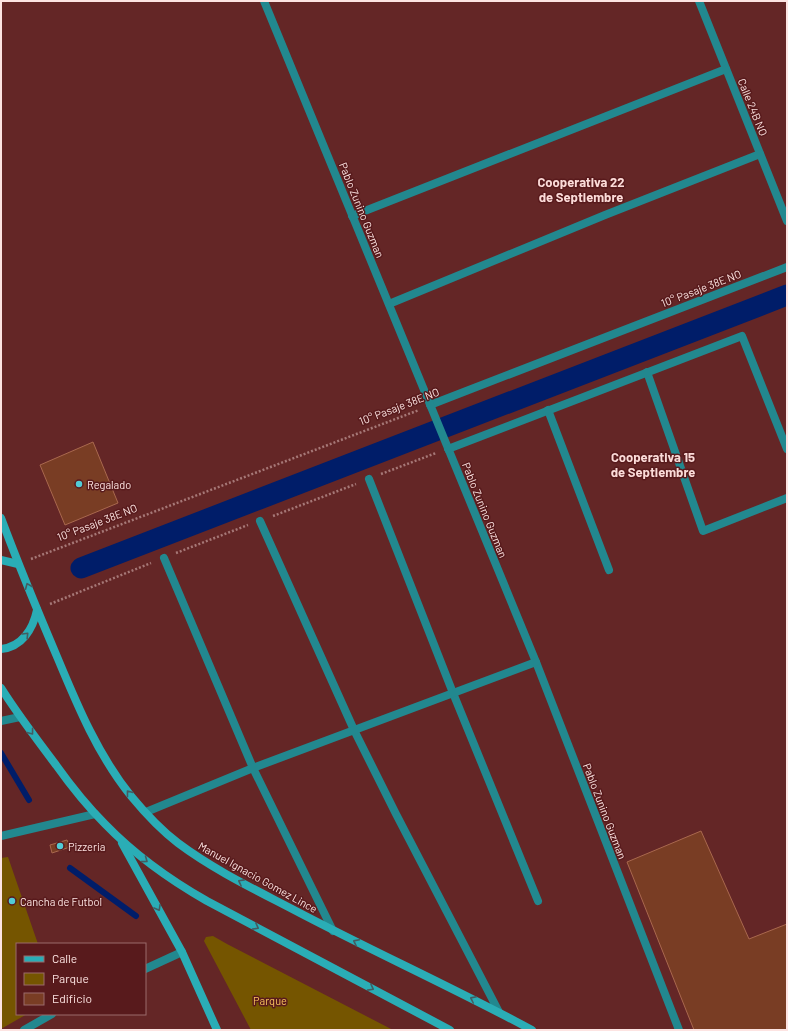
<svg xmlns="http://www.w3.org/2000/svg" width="788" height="1031" font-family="Barlow,sans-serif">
	<rect width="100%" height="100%" fill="#642626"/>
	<!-- green -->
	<g fill="#755500">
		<polygon points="8,857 38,944 17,944 17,1014 27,1014 1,1029 1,858"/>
		<polygon points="213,936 227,944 393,1030 251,1030 204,941 206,937"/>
	</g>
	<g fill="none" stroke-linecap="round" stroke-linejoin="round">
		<!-- stream -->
		<g stroke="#001d69" stroke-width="6">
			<polyline points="1,753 29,800"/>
			<polyline points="70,868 136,916"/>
		</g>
		<!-- canal -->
		<polyline stroke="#001d69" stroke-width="21" points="81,568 787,295"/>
	</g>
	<!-- building -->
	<g fill="#793d24" stroke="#a9684e">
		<polygon points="93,442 118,503 65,525 40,465"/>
		<polygon points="701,831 749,939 787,924 787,1030 694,1030 627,862"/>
		<polygon points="67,840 70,847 52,853 50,845"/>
	</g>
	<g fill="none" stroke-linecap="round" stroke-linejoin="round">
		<!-- path -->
		<g stroke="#a67877" stroke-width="2.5" stroke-dasharray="2 2" stroke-linecap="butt">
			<polyline points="381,474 436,453"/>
			<polyline points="273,516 356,484"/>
			<polyline points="176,553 248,525"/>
			<polyline points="31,559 419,410"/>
			<polyline points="50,604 151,563"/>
		</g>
		<!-- pedestrian -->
		<polyline stroke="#22888f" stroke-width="8" points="430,405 787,267"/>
		<!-- minor -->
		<g stroke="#22888f" stroke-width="8">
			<polyline points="264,1 536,662 679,1030"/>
			<polyline points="699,1 787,221"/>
			<polyline points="352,216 726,69"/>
			<polyline points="389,304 605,215 760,154"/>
			<polyline points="647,372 703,531 787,498"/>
			<polyline points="548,410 609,570"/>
			<polyline points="448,449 742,336 787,449"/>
			<polyline points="369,479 453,693 538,901"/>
			<polyline points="260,521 354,730 396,814 499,1012"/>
			<polyline points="164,558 253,768 333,931"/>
			<polyline points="1,721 20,717"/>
			<polyline points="146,812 253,768 536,662"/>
			<polyline points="1,836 95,814"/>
			<polyline points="145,969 182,952"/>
			<polyline points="24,1030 52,1014"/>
		</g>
		<!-- secondary -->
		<g stroke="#2aadb6" stroke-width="8">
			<path d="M1,518C19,566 38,612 58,659C78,707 98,755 131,796C145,813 161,830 178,843C214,870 256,890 296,911C374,952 454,988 532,1030"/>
			<polyline points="1,560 18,564"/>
			<path d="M1,649C22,647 33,629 37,610"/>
			<path d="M1,688C18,715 37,740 56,765C71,786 87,806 105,824C135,855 170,880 207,901L450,1030"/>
			<polyline points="122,843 182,952 217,1030"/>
		</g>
	</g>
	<!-- one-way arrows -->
	<defs><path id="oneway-chevron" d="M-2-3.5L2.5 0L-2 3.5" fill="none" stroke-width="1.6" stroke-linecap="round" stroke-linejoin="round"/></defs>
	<g stroke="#435c61">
		<use href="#oneway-chevron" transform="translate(28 586) rotate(-112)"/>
		<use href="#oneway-chevron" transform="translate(26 635) rotate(-46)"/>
		<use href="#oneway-chevron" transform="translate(31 732) rotate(53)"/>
		<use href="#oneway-chevron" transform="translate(129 793) rotate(-128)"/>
		<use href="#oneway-chevron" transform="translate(145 860) rotate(37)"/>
		<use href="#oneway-chevron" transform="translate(241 882) rotate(-152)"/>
		<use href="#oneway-chevron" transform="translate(158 908) rotate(61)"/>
		<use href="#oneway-chevron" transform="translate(256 927) rotate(28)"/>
		<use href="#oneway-chevron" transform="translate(356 942) rotate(-154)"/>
		<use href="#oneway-chevron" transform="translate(371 988) rotate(28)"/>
		<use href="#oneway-chevron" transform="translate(473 999) rotate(-154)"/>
	</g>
	<!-- markers -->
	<g fill="#52ccd5" stroke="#581a1c" stroke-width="1.5">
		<circle cx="79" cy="484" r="4"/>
		<circle cx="60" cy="846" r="4"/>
		<circle cx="12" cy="901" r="4"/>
	</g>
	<g text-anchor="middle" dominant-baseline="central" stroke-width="3" stroke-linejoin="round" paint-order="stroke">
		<!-- street labels -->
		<g font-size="11" fill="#fde4e2" stroke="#581a1c">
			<text transform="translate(753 107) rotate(68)">Calle 24B NO</text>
			<text transform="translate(362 210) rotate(68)">Pablo Zunino Guzman</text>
			<text transform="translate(701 288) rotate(-21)">10° Pasaje 38E NO</text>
			<text transform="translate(399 406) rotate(-21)">10° Pasaje 38E NO</text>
			<text transform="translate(485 510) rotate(68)">Pablo Zunino Guzman</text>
			<text transform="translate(97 522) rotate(-21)">10° Pasaje 38E NO</text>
			<text transform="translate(605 811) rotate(69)">Pablo Zunino Guzman</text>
			<text transform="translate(258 877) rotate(29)">Manuel Ignacio Gomez Lince</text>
		</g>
		<!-- poi labels -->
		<g font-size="11" fill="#fde4e2" stroke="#581a1c" text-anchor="start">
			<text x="87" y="484">Regalado</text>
			<text x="68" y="846">Pizzeria</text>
			<text x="20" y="901">Cancha de Futbol</text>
		</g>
		<!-- park labels -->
		<g font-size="11" fill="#f9c55d" stroke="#581a1c">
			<text x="270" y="1000">Parque</text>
		</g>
		<!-- quarter labels -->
		<g font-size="13" font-weight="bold" fill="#fbdbd8" stroke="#581a1c">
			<text x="581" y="182">Cooperativa 22<tspan x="581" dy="15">de Septiembre</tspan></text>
			<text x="653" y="457">Cooperativa 15<tspan x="653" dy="15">de Septiembre</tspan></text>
		</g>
	</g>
	<!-- border -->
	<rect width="788" height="1031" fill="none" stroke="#fde4e2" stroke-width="4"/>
	<!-- legend -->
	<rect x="16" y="943" width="130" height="72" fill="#581a1c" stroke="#9a6b6b"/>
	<rect x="24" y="956" width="20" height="6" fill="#2aadb6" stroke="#9a6b6b"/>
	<text x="52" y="963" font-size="12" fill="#fde4e2">Calle</text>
	<rect x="24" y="973" width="20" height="12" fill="#755500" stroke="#9a6b6b"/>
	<text x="52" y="983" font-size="12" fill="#fde4e2">Parque</text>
	<rect x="24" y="993" width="20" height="12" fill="#793d24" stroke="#9a6b6b"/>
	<text x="52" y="1003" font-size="12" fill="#fde4e2">Edificio</text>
</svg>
